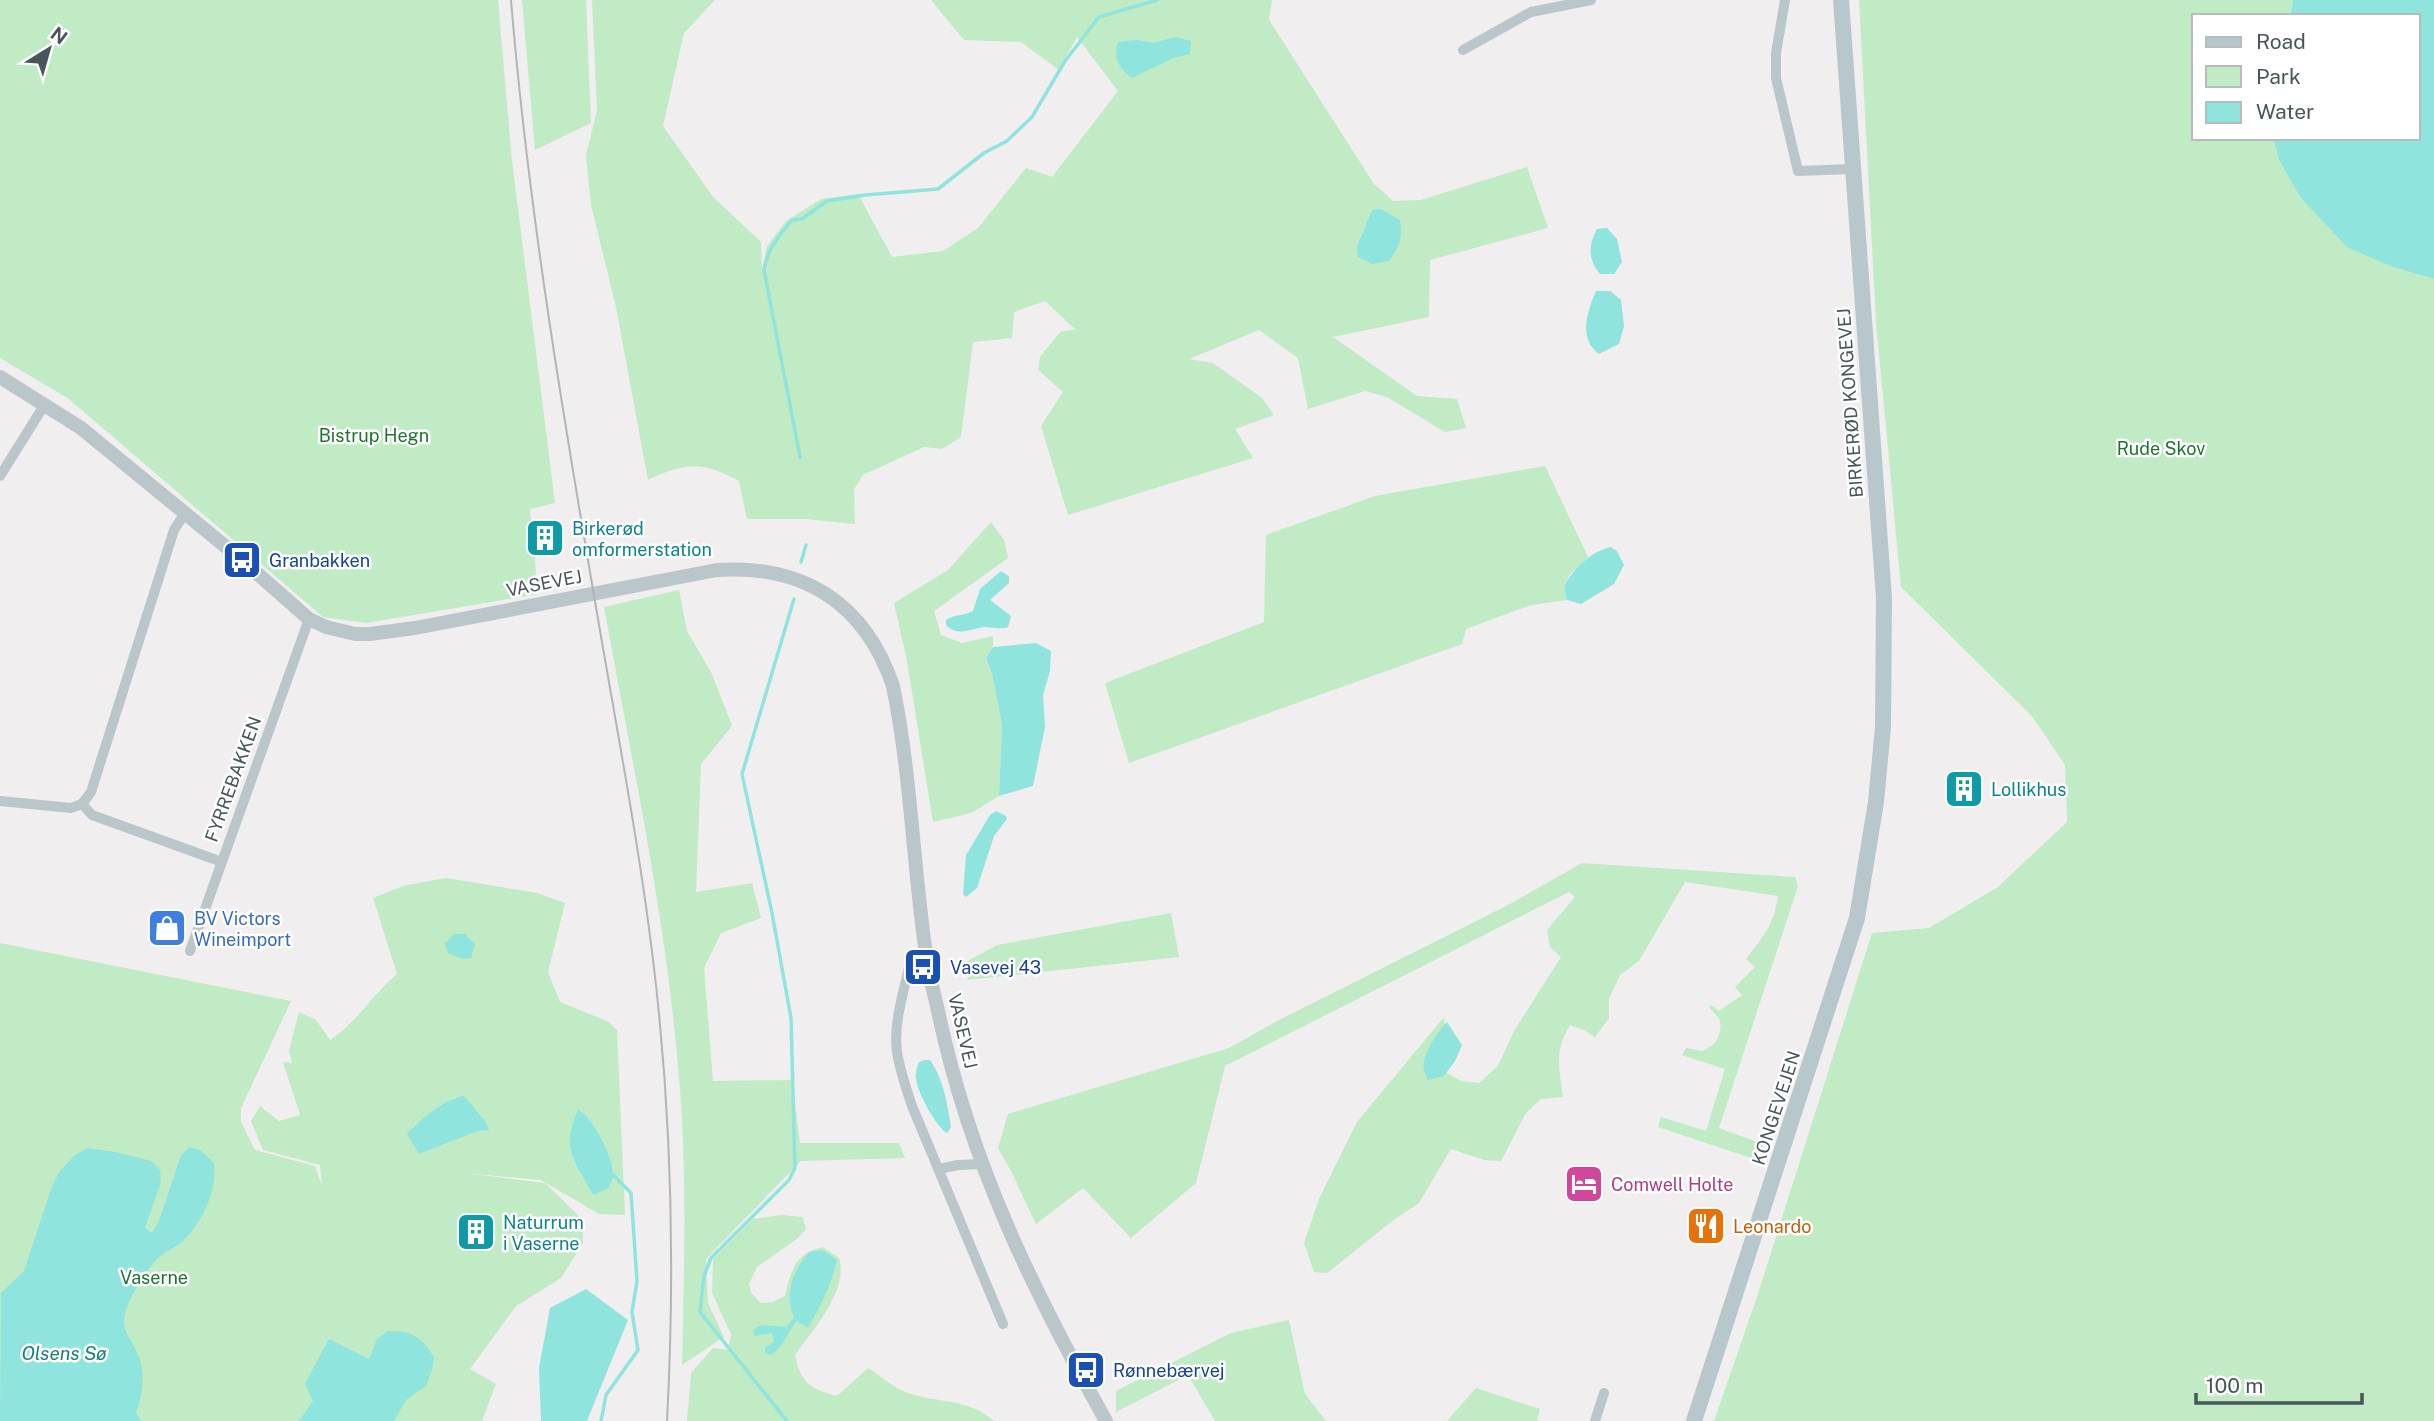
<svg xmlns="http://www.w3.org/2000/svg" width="2434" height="1421" font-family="'Public Sans',sans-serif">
	<rect width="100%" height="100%" fill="#f0eeef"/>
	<!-- green -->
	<g fill="#c0ebc4" fill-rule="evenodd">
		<polygon points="0,0 498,0 512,161 555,503 530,509 538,594 366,623 323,617 69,399 0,358"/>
		<polygon points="522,0 586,0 591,123 535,150"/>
		<path d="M592,0H715L684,33L663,126L713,197L761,242L762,270L767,246L786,221L821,199L858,194L892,257L943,251L978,228L1026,168L1052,177L1118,91L1077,37L1059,70L1021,42L964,40L931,0H1272L1269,20L1374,184L1393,201L1421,200L1527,167L1548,228L1430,260L1429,317L1333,337L1417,396L1457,399L1466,428L1445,432L1387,397L1365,391L1308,409L1298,358L1259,330L1189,359L1213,363L1262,398L1274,415L1235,429L1253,458L1068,515L1041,426L1063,392L1038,370L1040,357L1060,332L1075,329L1045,301L1014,312L1012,338L973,342L961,437L942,449L924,447L863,475L854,489L855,524L805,519H747L739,481C703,461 685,462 648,480L616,307L591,205L586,156L597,110Z"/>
		<polygon points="1859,0 2293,0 2290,16 2194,16 2194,138 2273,138 2279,160 2393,267 2434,279 2434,1421 1714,1421 1757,1297 1872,933 1929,928 1998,887 2067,822 2065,765 2032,716 1901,587 1876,322"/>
		<polygon points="1545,466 1588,557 1571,573 1564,586 1567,600 1531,605 1466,629 1462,644 1129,763 1105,683 1264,622 1266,535 1375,496"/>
		<polygon points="991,522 1004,540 1008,558 934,611 941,635 962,643 993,636 993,647 986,658 992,673 1002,725 999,796 971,813 933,822 907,661 894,603 948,570"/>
		<path d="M679,590L687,631L712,674L732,726L701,764L696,892L752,883L761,918L721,933L704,968L713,1081L792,1080L800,1143H899L905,1158L801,1161L706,1259L708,1303L724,1337L682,1365C684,1273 687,1181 680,1089C668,927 633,767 604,607Z"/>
		<path d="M1582,863L1795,877L1798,886L1719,1128L1763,1144L1757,1160L1658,1127L1661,1117L1706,1131L1725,1069L1682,1055L1686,1048L1702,1051C1717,1045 1722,1035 1720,1020L1709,1007L1711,1005L1719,1011L1742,995L1735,987L1755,967L1746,959C1763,937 1774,925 1778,896L1685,882L1639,961L1620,975L1609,999V1018L1595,1037L1584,1030L1570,1025C1554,1051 1559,1068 1563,1097L1541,1099L1526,1113L1501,1161L1484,1160L1451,1149L1419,1203L1395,1219L1327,1273L1314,1272L1304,1243L1319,1199L1357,1122L1444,1017L1445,1031L1433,1065L1461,1081L1479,1083L1498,1066L1514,1031L1561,957L1550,947L1547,930L1575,897L1569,892L1225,1066L1196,1183L1131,1238L1083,1188L1036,1224L1011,1171L998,1148L1008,1114L1229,1048L1279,1020L1510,904Z"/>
		<path d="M446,878L537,893L565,903L548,972L560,1002L609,1022L617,1030L625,1215L599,1214L541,1180L464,1173L545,1183L583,1220V1243L561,1278L516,1306L470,1369L496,1384L482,1421H0V943L291,1001L241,1108V1122L255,1150L315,1166L322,1186L320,1165L263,1150L251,1121L260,1106L279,1121L300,1115L283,1062L292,1063L289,1051L299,1012L316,1020L330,1040C357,1022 372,995 397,974L373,898L403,886ZM455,1097L486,1122L488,1130L412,1128Z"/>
		<polygon points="1171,913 1179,957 968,980 966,962 997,945"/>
		<path d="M781,1215L803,1217L806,1229L798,1238L757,1267L749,1284L751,1293L761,1303L773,1302L785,1296C791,1271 795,1253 823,1247L839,1258C849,1290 813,1330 795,1355C801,1384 811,1389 837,1396L868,1368C881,1376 896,1390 911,1394C940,1403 970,1399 994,1421H687L691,1373L713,1348L728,1350L731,1334L712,1293L713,1259L753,1219Z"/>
		<polygon points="1289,1320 1305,1394 1326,1421 1215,1421 1188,1375 1116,1412 1116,1391 1231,1333"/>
		<polygon points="1476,1388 1540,1409 1537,1421 1447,1421"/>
	</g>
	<!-- water -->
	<g fill="#90e4de">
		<polygon points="2293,0 2434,0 2434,279 2393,267 2347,247 2301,198 2279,160 2273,138 2418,138 2418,16 2290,16"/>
		<path d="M1175,37L1191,41L1190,54L1173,58L1132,78C1119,68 1113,59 1118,42L1137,40L1154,43Z"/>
		<path d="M1381,209L1400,220C1403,237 1399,248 1389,261L1372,264L1358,257L1357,247L1372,210Z"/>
		<path d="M1607,228L1617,239L1622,262L1614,274H1600C1588,260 1588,245 1597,229Z"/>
		<path d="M1596,291H1610L1621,300L1624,326L1619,344L1599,354C1578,339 1587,312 1596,291Z"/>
		<path d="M1610,547L1617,551L1624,565L1614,584L1581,604L1567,600L1564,586C1574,568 1589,553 1610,547Z"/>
		<path d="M1001,571L1009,576V583L990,600L1011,616L1008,627C999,630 993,627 984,627C970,629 958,637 946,625V620C955,614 964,616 973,611L980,589Z"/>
		<polygon points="1036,643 1051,651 1050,671 1043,695 1045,727 1033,786 999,796 1002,725 992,673 986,658 993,647"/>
		<polygon points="996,811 1006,816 1007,819 994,836 977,888 966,897 963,894 966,855 990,815"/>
		<polygon points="454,934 465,934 475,944 471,958 463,959 448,953 445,944"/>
		<path d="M1447,1022L1462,1045L1455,1061L1444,1076L1428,1080C1426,1076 1424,1073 1424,1069C1421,1056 1438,1031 1447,1022Z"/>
		<path d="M924,1060H930C944,1080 947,1103 951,1127L947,1133C936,1127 917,1091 916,1079C915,1073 917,1067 919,1062Z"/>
		<path d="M464,1096L486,1122L489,1130L477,1131L419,1154L407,1134C420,1120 445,1098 464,1096Z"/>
		<path d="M578,1110C592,1115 615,1161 613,1177C612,1181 610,1184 609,1188L593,1195C575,1160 560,1149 578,1110Z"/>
		<path d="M190,1147L200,1150L214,1163C217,1191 203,1221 183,1241C175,1248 164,1252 156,1260C148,1268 135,1289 130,1300C115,1332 132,1334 140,1360C145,1377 142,1398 136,1413L141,1421H0L1,1293L24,1271L51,1189L59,1172L74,1156L87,1148L116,1152L151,1161L160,1170L161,1182L145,1228L152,1233L159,1221L181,1155Z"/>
		<path d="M823,1250L837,1260C831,1285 821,1306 808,1328L797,1321C787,1332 784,1347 771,1355L765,1353V1348L774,1341L772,1333L754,1336L753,1330L761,1325L786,1327L794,1318C784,1294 792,1272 809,1252Z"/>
		<polygon points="586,1289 628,1320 587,1421 541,1421 539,1368 550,1308"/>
		<path d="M388,1331C413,1331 420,1336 434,1357L432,1370L426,1386L406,1400L394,1421H299L313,1401L305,1384L329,1339L369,1359L377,1339Z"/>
	</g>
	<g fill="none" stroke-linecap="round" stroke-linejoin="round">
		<!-- stream -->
		<g stroke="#90e4de" stroke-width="3.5">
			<path d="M800,457L764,270C767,249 779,236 792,220L802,219L827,201L865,195L938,189L984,153L1007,141L1032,117L1065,61L1099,17L1157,0"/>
			<polyline points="801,562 806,545"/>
			<polyline points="601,1421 606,1395 638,1350 632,1312 637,1281 631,1193 613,1175"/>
			<polyline points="787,1421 700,1312 704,1276 711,1258 789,1180 795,1168 791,1018 772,913 742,774 794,599"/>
		</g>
		<!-- minor -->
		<g stroke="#bbc6ca" stroke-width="10">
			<polyline points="1785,0 1776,53 1776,78 1798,171 1852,169"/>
			<polyline points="1463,50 1531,12 1591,0"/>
			<polyline points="0,476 45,404"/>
			<polyline points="0,801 71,808 82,804 92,815 222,862"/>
			<polyline points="82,804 91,792 174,530 185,513"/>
			<polyline points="190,951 309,619"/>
			<path d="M910,963C904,991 893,1024 897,1052C900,1071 906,1088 912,1106L1003,1324"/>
			<polyline points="939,1169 958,1165 982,1164"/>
			<polyline points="1595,1421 1604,1393"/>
		</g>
		<!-- tertiary -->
		<path stroke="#bbc6ca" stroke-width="14" d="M0,377L81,428L242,560L309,619L326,627L355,634H370L415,628L717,570C803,564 865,603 893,686C911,774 913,865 926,954C928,973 934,992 938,1011C970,1162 1031,1287 1106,1421"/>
		<!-- secondary -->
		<polyline stroke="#b8c7cb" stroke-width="16" points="1694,1421 1857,918 1876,802 1883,727 1884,598 1841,0"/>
		<!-- tram -->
		<path stroke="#b1b5b8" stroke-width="2" d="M511,0C528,206 562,409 597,613C617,731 640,849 654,968C672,1119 675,1270 667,1421"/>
	</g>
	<!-- icons -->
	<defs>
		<g id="building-square" transform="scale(2.0125)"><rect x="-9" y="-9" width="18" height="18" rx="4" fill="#0f9aa8" stroke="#fff"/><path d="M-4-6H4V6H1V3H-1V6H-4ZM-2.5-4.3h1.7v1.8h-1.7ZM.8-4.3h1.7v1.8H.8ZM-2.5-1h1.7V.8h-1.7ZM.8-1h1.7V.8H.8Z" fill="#fff"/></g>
		<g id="bus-square" transform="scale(2.0125)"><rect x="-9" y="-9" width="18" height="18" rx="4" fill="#1a4fb4" stroke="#fff"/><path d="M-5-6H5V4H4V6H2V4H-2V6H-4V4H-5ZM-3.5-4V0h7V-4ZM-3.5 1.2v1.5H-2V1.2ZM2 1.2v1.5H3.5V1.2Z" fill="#fff"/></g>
		<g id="shop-square" transform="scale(2.0125)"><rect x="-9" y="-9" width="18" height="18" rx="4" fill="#3f7fe0" stroke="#fff"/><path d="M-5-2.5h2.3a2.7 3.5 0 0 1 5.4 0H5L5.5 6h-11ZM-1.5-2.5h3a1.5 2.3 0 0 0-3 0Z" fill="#fff"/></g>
		<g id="hotel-square" transform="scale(2.0125)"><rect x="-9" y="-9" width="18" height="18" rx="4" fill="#d1479c" stroke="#fff"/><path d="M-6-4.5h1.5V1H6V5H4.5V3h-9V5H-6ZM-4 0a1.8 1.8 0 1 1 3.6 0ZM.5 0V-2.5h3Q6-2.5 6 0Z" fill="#fff"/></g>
		<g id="restaurant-square" transform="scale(2.0125)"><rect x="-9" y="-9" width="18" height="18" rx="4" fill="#e8710a" stroke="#fff"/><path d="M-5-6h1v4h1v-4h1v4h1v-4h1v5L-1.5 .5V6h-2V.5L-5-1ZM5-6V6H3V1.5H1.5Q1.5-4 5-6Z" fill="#fff"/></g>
	</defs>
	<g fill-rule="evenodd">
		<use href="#building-square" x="545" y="538"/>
		<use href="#bus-square" x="242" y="560"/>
		<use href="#building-square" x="1964" y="789"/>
		<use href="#shop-square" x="167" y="928"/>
		<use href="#bus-square" x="923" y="967"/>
		<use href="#hotel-square" x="1584" y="1184"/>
		<use href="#restaurant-square" x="1706" y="1226"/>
		<use href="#building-square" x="476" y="1232"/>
		<use href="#bus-square" x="1086" y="1370"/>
	</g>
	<g text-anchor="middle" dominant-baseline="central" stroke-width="5" stroke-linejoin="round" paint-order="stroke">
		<!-- street labels -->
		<g font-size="18" fill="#48565a" stroke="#fff">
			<text transform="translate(1850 403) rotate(-94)">BIRKERØD KONGEVEJ</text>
			<text transform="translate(544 583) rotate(-11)">VASEVEJ</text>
			<text transform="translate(233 779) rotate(-70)">FYRREBAKKEN</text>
			<text transform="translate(963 1031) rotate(77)">VASEVEJ</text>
			<text transform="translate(1776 1108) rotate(-72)">KONGEVEJEN</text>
		</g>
		<!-- park labels -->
		<g font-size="18" fill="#1e7531" stroke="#fff">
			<text x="374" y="435">Bistrup Hegn</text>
			<text x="2161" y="448">Rude Skov</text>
			<text x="154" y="1277">Vaserne</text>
		</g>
		<!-- culture labels -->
		<g font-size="18" fill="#0d838f" stroke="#fff" text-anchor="start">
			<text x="572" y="528">Birkerød<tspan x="572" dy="21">omformerstation</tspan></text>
			<text x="1991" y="789">Lollikhus</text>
			<text x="503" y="1222">Naturrum<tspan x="503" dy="21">i Vaserne</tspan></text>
		</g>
		<!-- transit labels -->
		<g font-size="18" fill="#164399" stroke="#fff" text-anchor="start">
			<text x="269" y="560">Granbakken</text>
			<text x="950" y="967">Vasevej 43</text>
			<text x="1113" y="1370">Rønnebærvej</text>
		</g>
		<!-- shop labels -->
		<g font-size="18" fill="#366cbe" stroke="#fff" text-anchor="start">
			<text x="194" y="918">BV Victors<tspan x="194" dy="21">Wineimport</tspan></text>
		</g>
		<!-- hotel labels -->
		<g font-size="18" fill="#b23c85" stroke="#fff" text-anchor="start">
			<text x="1611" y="1184">Comwell Holte</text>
		</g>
		<!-- food labels -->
		<g font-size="18" fill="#c56008" stroke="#fff" text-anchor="start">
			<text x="1733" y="1226">Leonardo</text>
		</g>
		<!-- water labels -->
		<g font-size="19" font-style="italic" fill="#178179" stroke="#fff">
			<text x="64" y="1353">Olsens Sø</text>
		</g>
	</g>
	<!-- legend -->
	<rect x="2192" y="14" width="228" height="126" fill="#ffffff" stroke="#b6bbbd" stroke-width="2"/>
	<rect x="2206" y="37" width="35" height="10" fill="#b8c7cb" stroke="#b6bbbd" stroke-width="2"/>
	<text x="2256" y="49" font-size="21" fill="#48565a">Road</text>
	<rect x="2206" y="66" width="35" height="21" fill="#c0ebc4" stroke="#b6bbbd" stroke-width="2"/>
	<text x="2256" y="84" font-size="21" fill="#48565a">Park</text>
	<rect x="2206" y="102" width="35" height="21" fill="#90e4de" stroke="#b6bbbd" stroke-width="2"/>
	<text x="2256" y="119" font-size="21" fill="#48565a">Water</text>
	<!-- north arrow -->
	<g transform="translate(49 49) rotate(37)" stroke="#ffffff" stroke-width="5" paint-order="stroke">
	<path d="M0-5L12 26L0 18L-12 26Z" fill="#48565a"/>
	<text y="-10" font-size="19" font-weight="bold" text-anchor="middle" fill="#48565a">N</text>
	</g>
	<!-- scale -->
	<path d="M2196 1393v10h166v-10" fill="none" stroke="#48565a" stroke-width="3.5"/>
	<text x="2206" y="1393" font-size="21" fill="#48565a" stroke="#ffffff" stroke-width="5" paint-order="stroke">100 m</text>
</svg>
